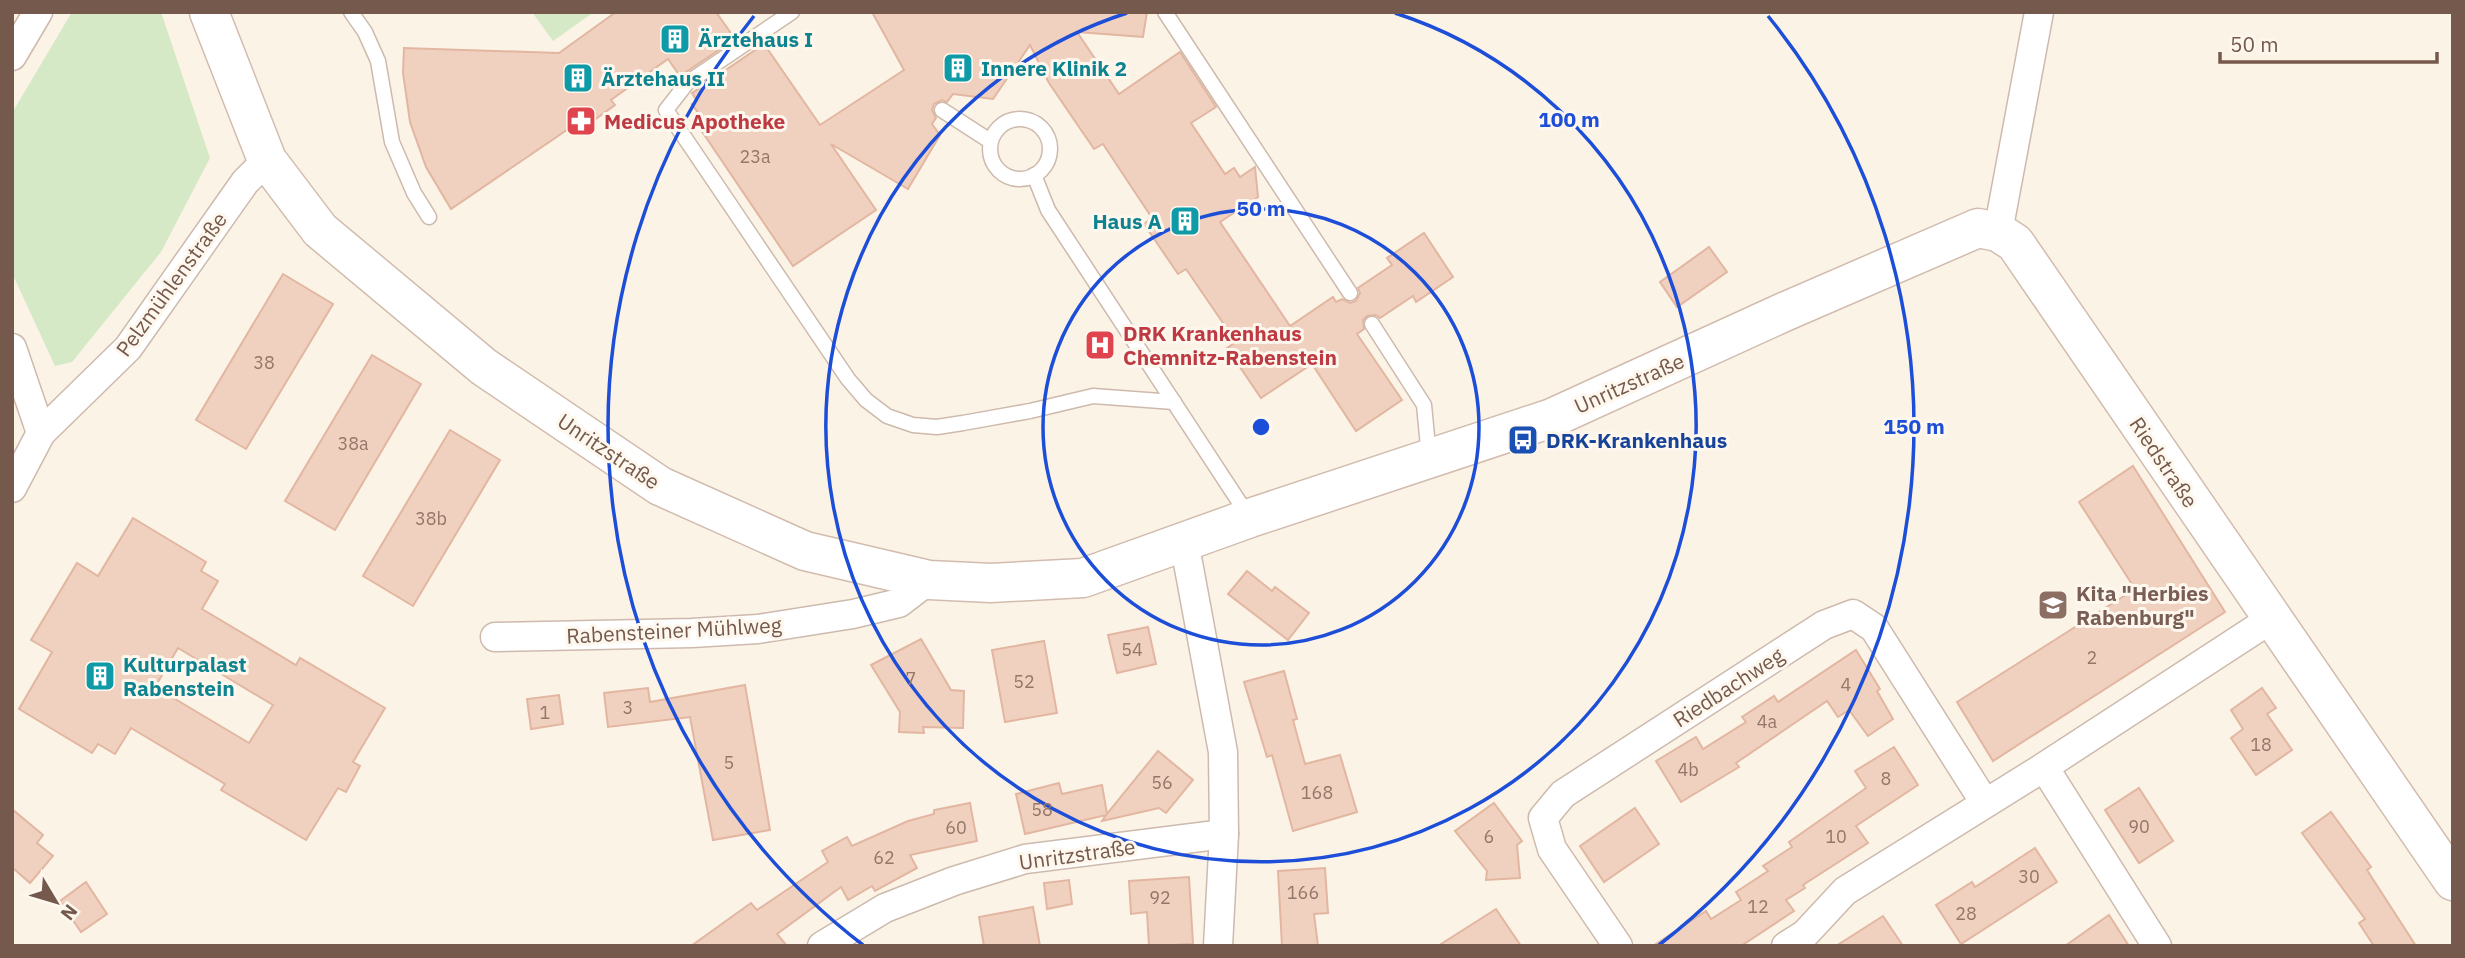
<svg xmlns="http://www.w3.org/2000/svg" width="2465" height="958" font-family="'IBM Plex Sans',sans-serif">
	<rect width="100%" height="100%" fill="#fcf3e7"/>
	<!-- green -->
	<g fill="#d6e9c6">
		<polygon points="72,12 161,12 210,158 161,252 72,362 55,366 12,273 12,113"/>
		<polygon points="532,12 594,12 553,41"/>
	</g>
	<!-- building -->
	<g fill="#f0d1bf" stroke="#e2b6a0" stroke-width="2" fill-rule="evenodd">
		<polygon points="616,12 716,12 735,39 680,76 668,59 611,100 615,105 590,123 586,117 451,209 426,167 410,122 403,73 404,48 559,53"/>
		<polygon points="872,12 1147,12 1143,37 1077,32 1119,94 1180,52 1216,107 1191,123 1225,174 1234,168 1240,177 1255,167 1258,197 1220,222 1290,326 1333,297 1336,302 1342,299 1350,303 1356,301 1360,293 1358,288 1392,265 1387,258 1424,233 1453,277 1416,302 1413,296 1380,318 1376,315 1367,316 1363,320 1364,329 1357,334 1402,400 1356,431 1312,364 1261,398 1227,348 1236,342 1186,269 1178,274 1144,224 1152,218 1103,144 1094,149 1049,83 1030,45 993,99 953,94 947,102 942,100 934,104 932,110 936,118 932,124 940,135 908,189 831,144 876,210 793,266 701,130 707,126 692,104 697,101 692,93 764,44 820,125 904,70"/>
		<polygon points="1709,247 1727,272 1677,307 1660,282"/>
		<polygon points="283,274 333,304 246,449 196,420"/>
		<polygon points="372,355 421,384 335,530 285,501"/>
		<polygon points="450,430 500,460 413,606 363,576"/>
		<polygon points="2133,466 2225,612 1993,761 1957,702 2135,589 2079,502"/>
		<path d="M133,518L206,562L201,571L218,581L202,609L296,665L300,658L385,708L353,762L360,766L346,792L338,788L306,840L221,790L225,784L131,728L115,754L98,744L92,753L19,709L52,652L31,640L77,563L98,576ZM178,648L273,705L249,743L155,687Z"/>
		<polygon points="1247,571 1272,591 1275,587 1309,613 1288,640 1228,594"/>
		<polygon points="1148,627 1156,664 1117,673 1108,635"/>
		<polygon points="921,639 951,690 964,691 963,728 923,727 924,733 899,732 900,712 871,665"/>
		<polygon points="1044,641 1057,713 1005,722 992,650"/>
		<polygon points="1856,650 1880,689 1877,691 1893,719 1868,736 1849,710 1838,717 1827,701 1736,763 1739,767 1681,802 1656,761 1696,737 1703,749 1746,722 1742,717 1774,696 1778,702"/>
		<polygon points="1284,671 1297,719 1293,720 1305,764 1340,755 1357,812 1293,831 1272,755 1267,757 1244,682"/>
		<polygon points="745,685 770,830 713,840 690,717 608,727 604,693 648,688 650,702"/>
		<polygon points="2262,688 2276,708 2267,714 2292,750 2256,775 2231,738 2243,729 2231,710"/>
		<polygon points="559,695 563,724 531,729 527,699"/>
		<polygon points="1894,747 1918,785 1856,826 1868,843 1803,885 1805,888 1786,900 1794,911 1741,946 1653,946 1706,911 1711,919 1741,900 1736,892 1768,871 1763,866 1792,847 1789,842 1866,788 1855,771"/>
		<polygon points="1158,751 1193,780 1166,813 1159,808 1102,821 1106,815 1025,834 1016,794 1059,783 1062,794 1102,785 1107,814"/>
		<polygon points="2139,788 2173,841 2139,863 2105,810"/>
		<polygon points="970,803 977,841 910,855 917,868 875,891 872,886 848,900 841,887 777,934 787,946 691,946 751,903 757,910 828,862 822,851 847,837 852,846 908,821 934,814 934,810"/>
		<polygon points="1494,803 1522,841 1517,845 1520,878 1486,880 1487,871 1455,831"/>
		<polygon points="1635,808 1659,844 1604,882 1580,846"/>
		<polygon points="12,809 43,835 37,843 53,856 30,883 14,869 12,871"/>
		<polygon points="2331,812 2371,867 2367,870 2416,946 2374,946 2359,923 2365,919 2302,833"/>
		<polygon points="2035,848 2057,882 1961,944 1936,905 1972,882 1975,887"/>
		<polygon points="1325,868 1328,913 1314,914 1318,946 1282,946 1278,871"/>
		<polygon points="1189,877 1193,944 1149,946 1147,912 1131,914 1129,881"/>
		<polygon points="1069,880 1072,904 1047,909 1044,883"/>
		<polygon points="86,882 107,914 81,932 60,901"/>
		<polygon points="1033,907 1040,946 984,946 979,917"/>
		<polygon points="1496,909 1521,946 1438,946"/>
		<polygon points="2109,915 2129,946 2065,946"/>
		<polygon points="1883,916 1903,946 1836,946"/>
	</g>
	<g fill="none" stroke-linecap="round" stroke-linejoin="round">
		<!-- lane casing -->
		<g stroke="#cdbaad" stroke-width="17">
			<g id="lane">
				<polyline points="351,12 365,32 378,61 392,142 414,193 429,217"/>
				<polyline points="792,12 687,83 666,110 848,379 866,400 887,416 913,425 937,427 963,423 1030,411 1093,396 1174,402"/>
				<polyline points="1165,12 1350,293"/>
				<polyline points="942,110 990,141"/>
				<circle cx="1020" cy="149" r="30"/>
				<polyline points="1034,175 1048,210 1249,517"/>
				<polyline points="1372,324 1424,405 1429,457"/>
			</g>
		</g>
		<!-- street casing -->
		<g stroke="#cdbaad" stroke-width="31">
			<g id="street">
				<polyline points="12,56 38,12"/>
				<polyline points="1998,232 2039,12"/>
				<polyline points="12,348 41,433"/>
				<polyline points="12,488 41,433 128,348 245,182 267,160"/>
				<polyline points="1184,541 1223,752 1224,834 1218,946"/>
				<polyline points="495,637 692,633 758,629 853,614 899,603 929,580"/>
				<polyline points="2044,767 2157,946"/>
				<polyline points="822,946 885,908 954,881 1025,859 1224,834"/>
				<polyline points="1618,946 1552,849 1543,818 1563,794 1824,625 1853,614 1874,628 1985,803"/>
				<polyline points="1786,946 1805,934 1845,891 2044,767 2271,619"/>
			</g>
		</g>
		<!-- secondary casing -->
		<g stroke="#d2bcae" stroke-width="41">
			<polyline id="secondary" points="209,12 267,160 320,230 484,367 660,486 805,551 929,580 991,583 1083,578 1250,518 1552,418 1784,312 1978,228 1998,232 2015,243 2453,881"/>
		</g>
		<!-- lane -->
		<use href="#lane" stroke="#fff" stroke-width="14"/>
		<!-- street -->
		<use href="#street" stroke="#fff" stroke-width="28"/>
		<!-- secondary -->
		<use href="#secondary" stroke="#fff" stroke-width="38"/>
	</g>
	<!-- distance rings -->
	<g fill="none" stroke="#1d4ed8" stroke-width="3.5">
		<circle cx="1261" cy="427" r="218"/>
		<path d="M1395 13A435 435 0 1 1 1127 13"/>
		<path d="M863 945A653 653 0 0 1 754 16M1768 16A653 653 0 0 1 1659 945"/>
	</g>
	<!-- icons -->
	<defs>
		<g id="building-square" transform="scale(1.575)"><rect x="-9" y="-9" width="18" height="18" rx="4" fill="#0f9aa8" stroke="#fef7ed"/><path d="M-4-6H4V6H1V3H-1V6H-4ZM-2.5-4.3h1.7v1.8h-1.7ZM.8-4.3h1.7v1.8H.8ZM-2.5-1h1.7V.8h-1.7ZM.8-1h1.7V.8H.8Z" fill="#fff"/></g>
		<g id="pharmacy-square" transform="scale(1.575)"><rect x="-9" y="-9" width="18" height="18" rx="4" fill="#e0444e" stroke="#fef7ed"/><path d="M-2-6h4v4h4v4h-4v4h-4v-4h-4v-4h4Z" fill="#fff"/></g>
		<g id="hospital-square" transform="scale(1.575)"><rect x="-9" y="-9" width="18" height="18" rx="4" fill="#e0444e" stroke="#fef7ed"/><path d="M-5-5h3v3.5h4V-5h3V5h-3V1.5h-4V5h-3Z" fill="#fff"/></g>
		<g id="bus-square" transform="scale(1.575)"><rect x="-9" y="-9" width="18" height="18" rx="4" fill="#1a4fb4" stroke="#fef7ed"/><path d="M-5-6H5V4H4V6H2V4H-2V6H-4V4H-5ZM-3.5-4V0h7V-4ZM-3.5 1.2v1.5H-2V1.2ZM2 1.2v1.5H3.5V1.2Z" fill="#fff"/></g>
		<g id="school-square" transform="scale(1.575)"><rect x="-9" y="-9" width="18" height="18" rx="4" fill="#8d6e63" stroke="#fef7ed"/><path d="M0-5L7-2L0 1L-7-2ZM-4 1L0 2.5L4 1V4Q0 6-4 4Z" fill="#fff"/></g>
	</defs>
	<g fill-rule="evenodd">
		<use href="#building-square" x="675" y="39"/>
		<use href="#building-square" x="958" y="68"/>
		<use href="#building-square" x="578" y="78"/>
		<use href="#pharmacy-square" x="581" y="121"/>
		<use href="#building-square" x="1185" y="221"/>
		<use href="#hospital-square" x="1100" y="345"/>
		<use href="#bus-square" x="1523" y="440"/>
		<use href="#school-square" x="2053" y="605"/>
		<use href="#building-square" x="100" y="676"/>
	</g>
	<g text-anchor="middle" dominant-baseline="central" stroke-width="6" stroke-linejoin="round" paint-order="stroke">
		<!-- number labels -->
		<g font-size="18" fill="#947769">
			<text x="755" y="156">23a</text>
			<text x="264" y="362">38</text>
			<text x="353" y="443">38a</text>
			<text x="431" y="518">38b</text>
			<text x="1132" y="649">54</text>
			<text x="2092" y="657">2</text>
			<text x="911" y="678">7</text>
			<text x="1024" y="681">52</text>
			<text x="1846" y="684">4</text>
			<text x="628" y="707">3</text>
			<text x="545" y="712">1</text>
			<text x="1767" y="721">4a</text>
			<text x="2261" y="744">18</text>
			<text x="729" y="762">5</text>
			<text x="1688" y="769">4b</text>
			<text x="1886" y="778">8</text>
			<text x="1162" y="782">56</text>
			<text x="1317" y="792">168</text>
			<text x="1042" y="809">58</text>
			<text x="2139" y="826">90</text>
			<text x="956" y="827">60</text>
			<text x="1489" y="836">6</text>
			<text x="1836" y="836">10</text>
			<text x="884" y="857">62</text>
			<text x="2029" y="876">30</text>
			<text x="1303" y="892">166</text>
			<text x="1160" y="897">92</text>
			<text x="1758" y="906">12</text>
			<text x="1966" y="913">28</text>
		</g>
		<!-- culture labels -->
		<g font-size="21" font-weight="bold" fill="#0d838f" stroke="#fef7ed" text-anchor="start">
			<text x="698" y="39">Ärztehaus I</text>
			<text x="981" y="68">Innere Klinik 2</text>
			<text x="601" y="78">Ärztehaus II</text>
			<text x="1162" y="221" text-anchor="end">Haus A</text>
			<text x="123" y="664">Kulturpalast<tspan x="123" dy="24">Rabenstein</tspan></text>
		</g>
		<!-- health labels -->
		<g font-size="21" font-weight="bold" fill="#be3a42" stroke="#fef7ed" text-anchor="start">
			<text x="604" y="121">Medicus Apotheke</text>
			<text x="1123" y="333">DRK Krankenhaus<tspan x="1123" dy="24">Chemnitz-Rabenstein</tspan></text>
		</g>
		<!-- street labels -->
		<g font-size="21" fill="#75594c" stroke="#fef7ed">
			<text transform="translate(171 284) rotate(-54)">Pelzmühlenstraße</text>
			<text transform="translate(1629 383) rotate(-24)">Unritzstraße</text>
			<text transform="translate(609 451) rotate(34)">Unritzstraße</text>
			<text transform="translate(2164 462) rotate(56)">Riedstraße</text>
			<text transform="translate(674 630) rotate(-3)">Rabensteiner Mühlweg</text>
			<text transform="translate(1728 687) rotate(-33)">Riedbachweg</text>
			<text transform="translate(1077 854) rotate(-8)">Unritzstraße</text>
		</g>
		<!-- transit labels -->
		<g font-size="21" font-weight="bold" fill="#164399" stroke="#fef7ed" text-anchor="start">
			<text x="1546" y="440">DRK-Krankenhaus</text>
		</g>
		<!-- education labels -->
		<g font-size="21" font-weight="bold" fill="#785e54" stroke="#fef7ed" text-anchor="start">
			<text x="2076" y="593">Kita "Herbies<tspan x="2076" dy="24">Rabenburg"</tspan></text>
		</g>
	</g>
	<circle cx="1261" cy="427" r="10" fill="#1d4ed8" stroke="#fef7ed" stroke-width="3.5"/>
	<g font-size="21" text-anchor="middle" font-weight="bold" fill="#1d4ed8" stroke="#fef7ed" stroke-width="6" stroke-linejoin="round" paint-order="stroke">
		<text x="1569" y="127">100 m</text>
		<text x="1261" y="216">50 m</text>
		<text x="1914" y="434">150 m</text>
	</g>
	<!-- border -->
	<rect width="2465" height="958" fill="none" stroke="#75594c" stroke-width="28"/>
	<!-- north arrow -->
	<g transform="translate(56 902) rotate(128)" stroke="#fef7ed" stroke-width="5" paint-order="stroke">
	<path d="M0-5L12 26L0 18L-12 26Z" fill="#75594c"/>
	<text y="-10" font-size="19" font-weight="bold" text-anchor="middle" fill="#75594c">N</text>
	</g>
	<!-- scale -->
	<path d="M2220 52v10h217v-10" fill="none" stroke="#75594c" stroke-width="3.5"/>
	<text x="2230" y="52" font-size="21" fill="#75594c" stroke="#fef7ed" stroke-width="5" paint-order="stroke">50 m</text>
</svg>
